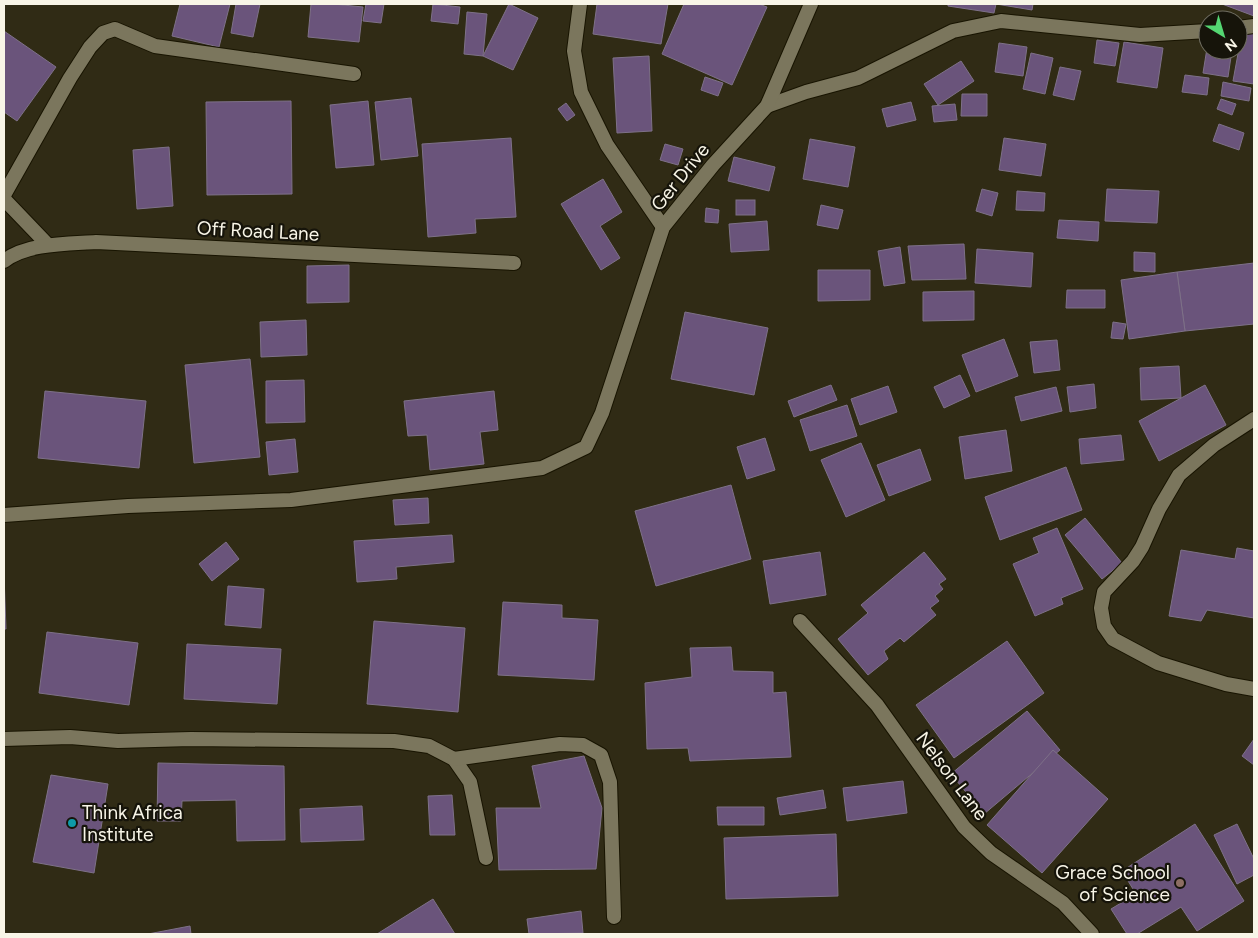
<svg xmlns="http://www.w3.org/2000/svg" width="1258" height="938" font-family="Figtree,sans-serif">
	<rect width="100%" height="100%" fill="#302b15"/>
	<!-- building -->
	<g fill="#6a547b" stroke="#7e7188">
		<polygon points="180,4 230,4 219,47 172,36"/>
		<polygon points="236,4 260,4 253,37 231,33"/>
		<polygon points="311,4 333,4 363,7 359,42 308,37"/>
		<polygon points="366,4 384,4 381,23 363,21"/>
		<polygon points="433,4 460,7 458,24 431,21"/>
		<polygon points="509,4 538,18 513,70 483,56"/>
		<polygon points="597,4 668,4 661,44 593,34"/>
		<polygon points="684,4 759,4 767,7 732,85 662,54"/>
		<polygon points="948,4 1033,4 1032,10 996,4 994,13 948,6"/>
		<polygon points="1222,4 1254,4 1254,16"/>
		<polygon points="467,12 487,14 483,56 464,54"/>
		<polygon points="4,31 56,67 17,121 4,112"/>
		<polygon points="1242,32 1254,34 1254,84 1233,81"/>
		<polygon points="1097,40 1119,43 1115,66 1094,63"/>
		<polygon points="1124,42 1163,48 1157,88 1117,82"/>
		<polygon points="1208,42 1208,50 1232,50 1228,77 1203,73"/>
		<polygon points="999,43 1027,47 1023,76 995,72"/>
		<polygon points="1031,53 1053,58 1045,94 1023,89"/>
		<polygon points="649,56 652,131 617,133 613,58"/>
		<polygon points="961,61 974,81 938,105 924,84"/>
		<polygon points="1060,67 1081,71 1074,100 1053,95"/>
		<polygon points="1185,75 1209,78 1207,95 1182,92"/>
		<polygon points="705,77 723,83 718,96 701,90"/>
		<polygon points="1223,82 1251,88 1249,101 1221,96"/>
		<polygon points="962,94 987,94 987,116 961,116"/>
		<polygon points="411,98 418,156 381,160 375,102"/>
		<polygon points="1221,99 1236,104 1232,115 1217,109"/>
		<polygon points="291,101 292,194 207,195 206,102"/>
		<polygon points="368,101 374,165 336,168 330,105"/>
		<polygon points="911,102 916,120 887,127 882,109"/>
		<polygon points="566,103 575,115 567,121 558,109"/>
		<polygon points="955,104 957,120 934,122 932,106"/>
		<polygon points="1219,124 1244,133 1239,150 1213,141"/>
		<polygon points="511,138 516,217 475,219 476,233 428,237 422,144"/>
		<polygon points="1004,138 1046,144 1041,176 999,170"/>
		<polygon points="810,139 855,147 848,187 803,179"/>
		<polygon points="665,144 683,149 678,165 660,160"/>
		<polygon points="169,147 173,206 137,209 133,150"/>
		<polygon points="734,157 775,167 769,191 728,181"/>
		<polygon points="603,179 622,212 600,226 620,258 601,270 561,204"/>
		<polygon points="982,189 998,193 992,216 976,211"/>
		<polygon points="1107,189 1159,191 1157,223 1105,221"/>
		<polygon points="1017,191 1045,193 1044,211 1016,210"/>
		<rect x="736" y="200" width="19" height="15"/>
		<polygon points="821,205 843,210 838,229 817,225"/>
		<polygon points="706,208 719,210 718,223 705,222"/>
		<polygon points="1059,220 1099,222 1098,241 1057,238"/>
		<polygon points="767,221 769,250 731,252 729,224"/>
		<polygon points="964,244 966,279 912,280 908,246"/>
		<polygon points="900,247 905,283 884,286 878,251"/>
		<polygon points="977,249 1033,253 1031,287 975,283"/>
		<polygon points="1134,252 1155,253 1155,272 1134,271"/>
		<polygon points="1254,263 1254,324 1185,331 1177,272"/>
		<polygon points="349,265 349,302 307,303 307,266"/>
		<polygon points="818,270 870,270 870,300 818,301"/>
		<polygon points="1177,272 1185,331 1129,339 1121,280"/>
		<polygon points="1067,290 1105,290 1105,308 1066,308"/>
		<polygon points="974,291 974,320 923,321 923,292"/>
		<polygon points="685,312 768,328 754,395 671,379"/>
		<polygon points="306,320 307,355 261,357 260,322"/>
		<polygon points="1113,322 1126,324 1123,339 1111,338"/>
		<polygon points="1004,339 1018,376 976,392 962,355"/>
		<polygon points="1057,340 1060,370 1034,373 1030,342"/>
		<polygon points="250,359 260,457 194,463 185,365"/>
		<polygon points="1179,366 1181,398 1141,400 1140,368"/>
		<polygon points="960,375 970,396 944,408 934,387"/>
		<polygon points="304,380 305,422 266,423 266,381"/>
		<polygon points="1094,384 1096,408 1070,412 1067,387"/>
		<polygon points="831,385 837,400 794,417 788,401"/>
		<polygon points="1205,385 1226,425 1159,461 1139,421"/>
		<polygon points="888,386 897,412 860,425 851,399"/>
		<polygon points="1056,387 1062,411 1021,421 1015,397"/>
		<polygon points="45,391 146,401 139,468 38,458"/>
		<polygon points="494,391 498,430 480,432 484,464 430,470 427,435 408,436 404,401"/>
		<polygon points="847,405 857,436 810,451 800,420"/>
		<polygon points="1006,430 1012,471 965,479 959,437"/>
		<polygon points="1121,435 1124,460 1081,464 1079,439"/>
		<polygon points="765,438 775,470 747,479 737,447"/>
		<polygon points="295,439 298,472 269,475 266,442"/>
		<polygon points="861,443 885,500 846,517 821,460"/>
		<polygon points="920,449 931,480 889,496 877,465"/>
		<polygon points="1066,467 1082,510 1000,540 985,497"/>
		<polygon points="731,485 751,559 656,586 635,511"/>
		<polygon points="428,498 429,523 395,525 393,500"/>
		<polygon points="1085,518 1122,563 1102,579 1065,535"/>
		<polygon points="1057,528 1083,589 1061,598 1063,604 1035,616 1013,564 1039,553 1033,538"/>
		<polygon points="452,535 454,562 396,567 397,579 357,582 354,541"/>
		<polygon points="226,542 239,559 212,581 199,564"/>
		<polygon points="1237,548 1254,551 1254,618 1207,610 1201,621 1169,616 1181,550 1235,559"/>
		<polygon points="820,552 826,595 770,604 763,561"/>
		<polygon points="924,552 946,579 939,584 943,589 935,596 939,601 930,608 936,615 904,642 900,638 884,651 888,659 868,675 838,639 868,613 861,605"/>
		<polygon points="4,575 6,629 4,629"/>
		<polygon points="228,586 264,589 261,628 225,625"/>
		<polygon points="503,602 562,605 562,618 598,620 594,680 498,675"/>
		<polygon points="374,621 465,628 458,712 367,704"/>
		<polygon points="47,632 138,643 129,705 39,693"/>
		<polygon points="1007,641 1044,693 954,758 916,705"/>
		<polygon points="187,644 281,649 277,704 184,699"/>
		<polygon points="731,647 733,671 773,672 773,693 786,692 791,757 690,761 688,748 647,749 645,683 692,677 690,648"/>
		<polygon points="1027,711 1060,750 984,814 951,774"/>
		<polygon points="1254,739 1254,765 1242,756"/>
		<polygon points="1053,750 1108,799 1042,873 987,825"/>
		<polygon points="584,756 602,808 596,869 499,870 496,808 541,808 532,766"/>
		<polygon points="158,763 284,766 285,840 237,841 236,800 182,801 181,821 157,821"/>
		<polygon points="51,775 108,784 94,873 33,862"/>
		<polygon points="903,781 907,813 847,821 843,788"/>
		<polygon points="823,790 826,808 780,815 777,798"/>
		<polygon points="452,795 455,835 430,835 428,796"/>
		<polygon points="362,806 364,840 301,842 300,809"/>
		<polygon points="717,807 764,807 764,825 718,825"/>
		<polygon points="1195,824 1244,901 1197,931 1181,907 1137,934 1127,934 1111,909 1136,894 1122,871"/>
		<polygon points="1237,824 1254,859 1254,875 1237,884 1214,835"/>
		<polygon points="836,834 838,896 726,899 724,838"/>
		<polygon points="433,899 455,934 377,934"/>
		<polygon points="581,911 583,933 529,934 527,919"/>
		<polygon points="190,926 191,934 148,934"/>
	</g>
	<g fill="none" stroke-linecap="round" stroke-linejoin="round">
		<!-- minor casing -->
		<g stroke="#181401" stroke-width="16">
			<g id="minor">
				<polyline points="580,4 574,51 581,92 607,145 663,227"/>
				<polyline points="1238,28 1254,26"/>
				<polyline points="767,106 806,92 858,78 953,31 1001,21 1140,35 1208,31"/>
				<polyline points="4,195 70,78 90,47 103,33 115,29 155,46 354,74"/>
				<polyline points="4,199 48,245"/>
				<path d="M4,261C27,243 68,244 96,242L514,263"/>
				<polyline points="1254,419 1214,445 1179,475 1159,509 1142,547 1133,561 1104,592 1101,608 1104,626 1113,639 1158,663 1226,684 1254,689"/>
				<polyline points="4,515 128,506 291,500 542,468 586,447 602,413 663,227 713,165 767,106 811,4"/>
				<polyline points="800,621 877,705 964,827 991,853 1063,903 1092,934"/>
				<polyline points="4,739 70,737 118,741 191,739 394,741 429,746 454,759 470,782 486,858"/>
				<polyline points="454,759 560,744 583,745 601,755 610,782 614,917"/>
			</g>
		</g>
		<!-- minor -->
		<use href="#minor" stroke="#7b765d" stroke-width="14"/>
	</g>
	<!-- markers -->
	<circle fill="#0f9aa8" stroke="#16140a" stroke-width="2" cx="72" cy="823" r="5"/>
	<circle fill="#8d6e63" stroke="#16140a" stroke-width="2" cx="1180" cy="883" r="5"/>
	<g text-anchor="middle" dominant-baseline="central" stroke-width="4.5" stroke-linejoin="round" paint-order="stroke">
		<!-- street labels -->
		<g font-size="19" fill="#f8f5e7" stroke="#16140a">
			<text transform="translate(680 177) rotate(-51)">Ger Drive</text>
			<text transform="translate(258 231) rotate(3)">Off Road Lane</text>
			<text transform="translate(952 776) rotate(53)">Nelson Lane</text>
		</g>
		<!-- poi labels -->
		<g font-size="19" fill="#f8f5e7" stroke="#16140a" text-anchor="start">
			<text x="82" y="812">Think Africa<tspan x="82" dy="22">Institute</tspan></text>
			<text x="1170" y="872" text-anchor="end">Grace School<tspan x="1170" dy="22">of Science</tspan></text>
		</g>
	</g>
	<!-- border -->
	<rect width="1258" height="938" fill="none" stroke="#f8f5e7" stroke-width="10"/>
	<!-- north arrow -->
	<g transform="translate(1223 35) rotate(142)"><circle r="24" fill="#16140a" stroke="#706e62"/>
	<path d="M0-4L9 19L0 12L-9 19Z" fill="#54d672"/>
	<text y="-8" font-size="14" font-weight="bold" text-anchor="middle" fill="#f8f5e7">N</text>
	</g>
</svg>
